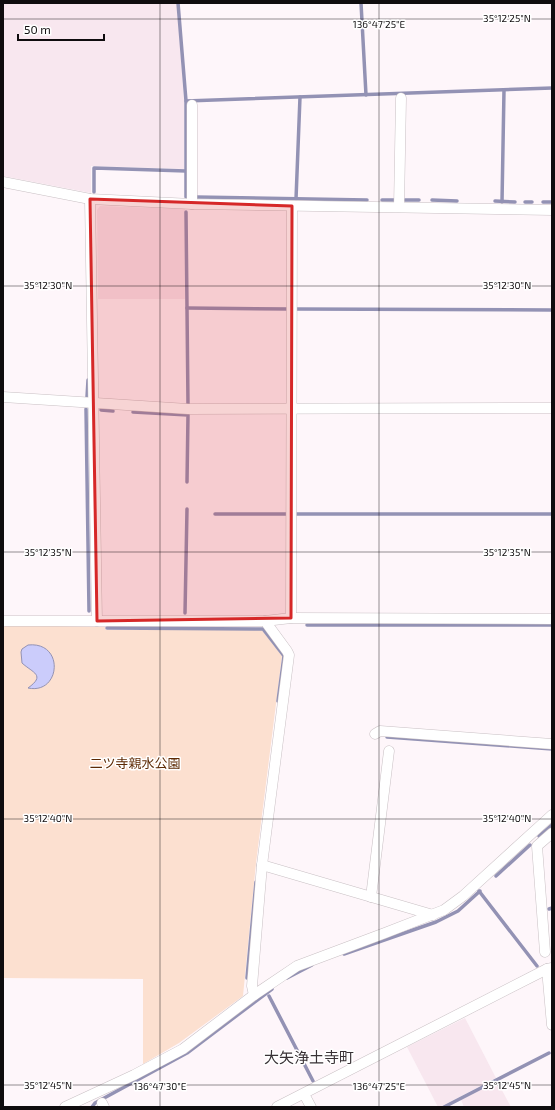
<svg xmlns="http://www.w3.org/2000/svg" width="555" height="1110" font-family="'Exo 2','Noto Sans JP',sans-serif">
	<rect width="100%" height="100%" fill="#fef6fa"/>
	<!-- built -->
	<g fill="#f8e7ef">
		<polygon points="3,3 177,3 184,101 184,169 91,166 91,193 3,176"/>
		<polygon points="100,206 185,209 185,299 98,299 97,210"/>
		<polygon points="465,1018 496,1078 440,1107 438,1107 407,1047"/>
		<polygon points="497,1081 511,1107 464,1107 461,1100"/>
	</g>
	<!-- green -->
	<polygon fill="#fce0d0" points="6,625 105,627 106,630 262,630 282,656 256,863 243,996 179,1043 143,1064 143,979 3,978 3,628"/>
	<!-- water -->
	<path fill="#cbccfb" stroke="#9392b4" d="M28,645C65,641 61,695 28,688C46,675 33,673 22,663L21,652L22,649Z"/>
	<g fill="none" stroke-linecap="round" stroke-linejoin="round">
		<!-- stream -->
		<g stroke="#9392b4" stroke-width="3.5">
			<polyline points="178,3 186,101 186,197"/>
			<polyline points="361,3 366,95"/>
			<polyline points="186,101 552,88"/>
			<polyline points="94,192 94,168 186,171"/>
			<polyline points="196,197 367,200"/>
			<polyline points="296,199 300,97"/>
			<polyline points="382,200 394,200"/>
			<polyline points="405,200 419,200"/>
			<polyline points="432,200 457,201"/>
			<polyline points="495,201 515,202"/>
			<polyline points="502,202 504,90"/>
			<polyline points="525,202 532,202"/>
			<polyline points="543,202 552,202"/>
			<polyline points="186,212 188,404"/>
			<polyline points="187,308 289,309"/>
			<polyline points="295,309 552,310"/>
			<polyline points="87,397 88,380"/>
			<polyline points="86,409 89,611"/>
			<polyline points="101,410 113,411"/>
			<polyline points="133,412 188,415 187,482"/>
			<polyline points="215,514 288,514"/>
			<polyline points="295,514 552,514"/>
			<polyline points="185,613 187,509"/>
			<polyline points="307,625 552,625"/>
			<polyline points="107,628 263,629 284,656 278,701"/>
			<polyline points="387,737 552,749"/>
			<polyline points="539,836 552,825"/>
			<polyline points="496,876 530,845"/>
			<polyline points="479,891 537,966"/>
			<polyline points="549,909 552,908"/>
			<polyline points="344,954 436,922 458,911 480,891"/>
			<polyline points="247,978 256,882"/>
			<polyline points="287,978 312,965"/>
			<polyline points="269,996 313,1081"/>
			<polyline points="92,1107 95,1103 187,1053 272,989"/>
			<polyline points="444,1107 549,1053"/>
		</g>
		<!-- minor casing -->
		<g stroke="#c9c0c4" stroke-width="11">
			<g id="minor">
				<polyline points="192,105 192,204"/>
				<polyline points="3,182 90,199 192,204 552,210"/>
				<polyline points="90,199 97,621"/>
				<polyline points="399,207 401,98"/>
				<polyline points="3,397 188,409 552,408"/>
				<polyline points="291,618 292,206"/>
				<polyline points="3,621 265,621 291,618 552,619"/>
				<polyline points="375,734 380,731 552,744"/>
				<polyline points="262,865 433,915"/>
				<polyline points="371,897 389,751"/>
				<polyline points="545,952 537,846 552,833"/>
				<polyline points="547,969 552,1025"/>
				<polyline points="254,995 252,986 262,865 289,655 287,651 265,621"/>
				<polyline points="304,1094 311,1107"/>
				<polyline points="102,1103 104,1107"/>
				<polyline points="65,1107 134,1075 183,1049 254,995 297,966 385,933 444,910 463,896 552,815"/>
				<polyline points="277,1107 547,969 552,968"/>
			</g>
		</g>
		<!-- minor -->
		<use href="#minor" stroke="#fff" stroke-width="10"/>
	</g>
	<!-- marked area -->
	<path fill="#d62828" fill-opacity="0.2" stroke="#d62828" stroke-width="3" stroke-linejoin="round" d="M90,199L292,206L291,618L97,621Z"/>
	<!-- ticks -->
	<path fill="none" stroke="#0f0c0e" stroke-width="1" stroke-opacity="0.45" d="M160,3V1107M379,3V1107M3,19H552M3,286H552M3,552H552M3,819H552M3,1085H552"/>
	<g text-anchor="middle" dominant-baseline="central" stroke-width="3" stroke-linejoin="round" paint-order="stroke">
		<!-- park labels -->
		<g font-size="13" fill="#5d2a04" stroke="#fff">
			<text x="135" y="763">二ツ寺親水公園</text>
		</g>
		<!-- quarter labels -->
		<g font-size="15" fill="#383135" stroke="#fff">
			<text x="309" y="1057">大矢浄土寺町</text>
		</g>
	</g>
	<g font-size="10" text-anchor="middle" fill="#0f0c0e" stroke="#fff" stroke-width="3" stroke-linejoin="round" paint-order="stroke">
		<text x="507" y="22">35°12'25"N</text>
		<text x="379" y="28">136°47'25"E</text>
		<text x="507" y="289">35°12'30"N</text>
		<text x="48" y="289">35°12'30"N</text>
		<text x="48" y="556">35°12'35"N</text>
		<text x="507" y="556">35°12'35"N</text>
		<text x="48" y="822">35°12'40"N</text>
		<text x="507" y="822">35°12'40"N</text>
		<text x="48" y="1089">35°12'45"N</text>
		<text x="507" y="1089">35°12'45"N</text>
		<text x="160" y="1090">136°47'30"E</text>
		<text x="379" y="1090">136°47'25"E</text>
	</g>
	<!-- border -->
	<rect width="555" height="1110" fill="none" stroke="#0f0c0e" stroke-width="8"/>
	<!-- scale -->
	<path d="M18 34v6h86v-6" fill="none" stroke="#0f0c0e" stroke-width="2"/>
	<text x="24" y="34" font-size="12" fill="#0f0c0e" stroke="#ffffff" stroke-width="3" paint-order="stroke">50 m</text>
</svg>
